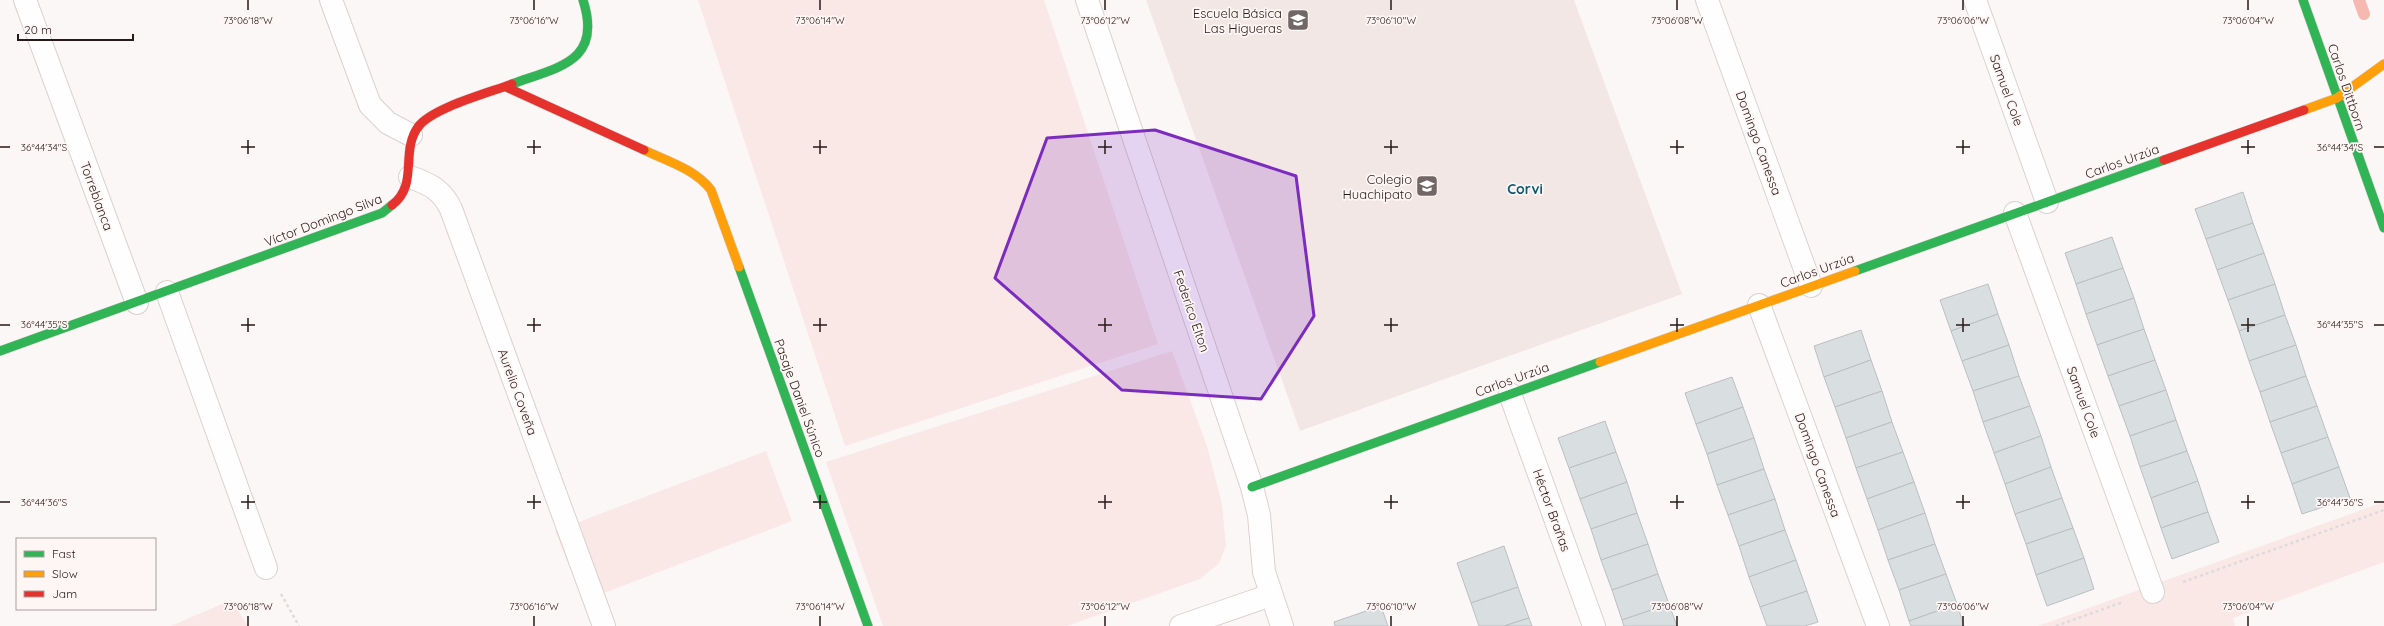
<svg xmlns="http://www.w3.org/2000/svg" width="2384" height="626" font-family="Quicksand,sans-serif">
	<rect width="100%" height="100%" fill="#fcf7f7"/>
	<!-- built -->
	<polygon fill="#f3e7e6" points="1146,0 1574,0 1682,294 1300,431"/>
	<!-- green -->
	<g fill="#f9e8e5">
		<polygon points="698,0 1044,0 1158,344 845,446"/>
		<polygon points="1172,351 1207,446 1222,504 1226,546 1219,563 1200,579 1067,626 883,626 826,462"/>
		<polygon points="766,451 792,521 583,601 555,531"/>
		<polygon points="2384,502 2384,562 2233,618 2235,626 2038,626"/>
		<polygon points="231,600 248,626 171,626"/>
	</g>
	<g fill="none" stroke-linecap="round" stroke-linejoin="round">
		<!-- stream -->
		<polyline stroke="#f5b9b2" stroke-width="12" points="2359,0 2364,14"/>
	</g>
	<!-- building -->
	<g fill="#d9dee0" stroke="#bbbfc1">
		<polygon points="2243,192 2253,223 2206,239 2195,209"/>
		<polygon points="2253,223 2264,253 2217,270 2206,239"/>
		<polygon points="2112,237 2123,268 2076,284 2065,253"/>
		<polygon points="2264,253 2275,284 2228,300 2217,270"/>
		<polygon points="2123,268 2134,298 2086,314 2076,284"/>
		<polygon points="1988,284 1998,314 1951,331 1940,300"/>
		<polygon points="2275,284 2285,315 2239,331 2228,300"/>
		<polygon points="2134,298 2144,329 2097,345 2086,314"/>
		<polygon points="1998,314 2009,345 1962,361 1951,331"/>
		<polygon points="2285,315 2296,345 2249,361 2239,331"/>
		<polygon points="2144,329 2155,360 2108,376 2097,345"/>
		<polygon points="1861,330 1871,360 1824,377 1814,346"/>
		<polygon points="2009,345 2019,376 1973,391 1962,361"/>
		<polygon points="2296,345 2306,376 2260,392 2249,361"/>
		<polygon points="1871,360 1882,391 1835,407 1824,377"/>
		<polygon points="2155,360 2166,390 2119,406 2108,376"/>
		<polygon points="2019,376 2030,406 1983,422 1973,391"/>
		<polygon points="2306,376 2317,406 2270,422 2260,392"/>
		<polygon points="1732,377 1743,407 1696,424 1685,393"/>
		<polygon points="2166,390 2176,420 2130,436 2119,406"/>
		<polygon points="1882,391 1892,422 1846,438 1835,407"/>
		<polygon points="2030,406 2041,436 1994,453 1983,422"/>
		<polygon points="2317,406 2328,437 2281,453 2270,422"/>
		<polygon points="1743,407 1754,438 1707,454 1696,424"/>
		<polygon points="2176,420 2187,451 2140,467 2130,436"/>
		<polygon points="1605,421 1616,452 1569,468 1558,438"/>
		<polygon points="1892,422 1903,452 1856,468 1846,438"/>
		<polygon points="2041,436 2051,467 2005,484 1994,453"/>
		<polygon points="2328,437 2339,467 2292,484 2281,453"/>
		<polygon points="1754,438 1764,469 1717,485 1707,454"/>
		<polygon points="2187,451 2198,481 2151,498 2140,467"/>
		<polygon points="1616,452 1627,482 1580,499 1569,468"/>
		<polygon points="1903,452 1914,482 1867,499 1856,468"/>
		<polygon points="2051,467 2062,498 2015,514 2005,484"/>
		<polygon points="2339,467 2350,498 2302,514 2292,484"/>
		<polygon points="1764,469 1775,499 1728,515 1717,485"/>
		<polygon points="2198,481 2208,512 2161,528 2151,498"/>
		<polygon points="1627,482 1637,513 1591,529 1580,499"/>
		<polygon points="1914,482 1925,513 1878,530 1867,499"/>
		<polygon points="2062,498 2073,528 2026,544 2015,514"/>
		<polygon points="1775,499 1785,530 1739,546 1728,515"/>
		<polygon points="2208,512 2219,542 2172,559 2161,528"/>
		<polygon points="1637,513 1648,544 1601,560 1591,529"/>
		<polygon points="1925,513 1935,544 1888,560 1878,530"/>
		<polygon points="2073,528 2084,558 2036,575 2026,544"/>
		<polygon points="1785,530 1796,560 1749,577 1739,546"/>
		<polygon points="1648,544 1658,574 1612,590 1601,560"/>
		<polygon points="1935,544 1946,574 1899,590 1888,560"/>
		<polygon points="1504,546 1518,587 1471,603 1457,563"/>
		<polygon points="2084,558 2094,589 2047,606 2036,575"/>
		<polygon points="1796,560 1807,591 1760,607 1749,577"/>
		<polygon points="1658,574 1669,604 1622,620 1612,590"/>
		<polygon points="1946,574 1957,604 1909,621 1899,590"/>
		<polygon points="1518,587 1529,618 1504,626 1479,626 1471,603"/>
		<polygon points="1807,591 1818,622 1805,626 1767,626 1760,607"/>
		<polygon points="1669,604 1677,626 1624,626 1622,620"/>
		<polygon points="1957,604 1964,626 1911,626 1909,621"/>
		<polygon points="1381,606 1388,626 1335,626 1334,622"/>
		<polygon points="1529,618 1532,626 1504,626"/>
	</g>
	<g fill="none" stroke-linecap="round" stroke-linejoin="round">
		<!-- street casing -->
		<g stroke="#dad1d0" stroke-width="24">
			<g id="street">
				<polyline points="25,0 137,303"/>
				<polyline points="331,0 370,105 388,123 411,135"/>
				<polyline points="1087,0 1252,487 1259,515 1264,572 1282,626"/>
				<polyline points="1707,0 1811,286"/>
				<polyline points="1975,0 2047,202"/>
				<path d="M410,177C430,184 442,190 451,209L604,626"/>
				<polyline points="2015,213 2153,592"/>
				<polyline points="167,292 266,568"/>
				<polyline points="1759,305 1878,626"/>
				<polyline points="1510,394 1594,626"/>
				<polyline points="1181,626 1271,595"/>
			</g>
		</g>
		<!-- fast casing -->
		<g stroke="#dad1d0" stroke-width="10">
			<g id="fast">
				<polyline points="2303,0 2384,228"/>
				<path d="M512,84C558,67 603,62 583,0"/>
				<polyline points="739,267 868,626"/>
				<polyline points="1855,271 2164,160"/>
				<polyline points="0,351 382,213 392,205"/>
				<polyline points="1252,487 1600,362"/>
			</g>
		</g>
		<!-- slow casing -->
		<g stroke="#dad1d0" stroke-width="10">
			<g id="slow">
				<polyline points="2304,110 2337,98 2384,64"/>
				<path d="M644,150C667,161 695,169 711,190L739,267"/>
				<polyline points="1600,362 1855,271"/>
			</g>
		</g>
		<!-- jam casing -->
		<g stroke="#dad1d0" stroke-width="10">
			<g id="jam">
				<polyline points="506,87 644,150"/>
				<polyline points="2164,160 2304,110"/>
				<path d="M392,205C419,185 400,152 418,127C432,108 488,93 512,84"/>
			</g>
		</g>
		<!-- path -->
		<g stroke="#dddbdb" stroke-width="2.5" stroke-dasharray="3 3" stroke-linecap="butt">
			<polyline points="2183,582 2384,510"/>
			<polyline points="281,594 299,626"/>
			<polyline points="2056,626 2123,602"/>
		</g>
		<!-- street -->
		<use href="#street" stroke="#fffefe" stroke-width="22"/>
		<!-- fast -->
		<use href="#fast" stroke="#30b455" stroke-width="9"/>
		<!-- slow -->
		<use href="#slow" stroke="#ff9f0a" stroke-width="9"/>
		<!-- jam -->
		<use href="#jam" stroke="#e5322d" stroke-width="9"/>
	</g>
	<!-- marked area -->
	<path fill="#7b2cbf" fill-opacity="0.2" stroke="#7b2cbf" stroke-width="3" stroke-linejoin="round" d="M1155,130L1296,176L1314,316L1261,399L1122,390L995,278L1047,138Z"/>
	<!-- ticks -->
	<path fill="none" stroke="#271a19" stroke-width="1.5" d="M248,0V10M534,0V10M820,0V10M1105,0V10M1391,0V10M1677,0V10M1963,0V10M2248,0V10M248,140V154M534,140V154M820,140V154M1105,140V154M1391,140V154M1677,140V154M1963,140V154M2248,140V154M0,147H10M241,147H255M527,147H541M813,147H827M1098,147H1112M1384,147H1398M1670,147H1684M1956,147H1970M2241,147H2255M2374,147H2384M248,318V332M534,318V332M820,318V332M1105,318V332M1391,318V332M1677,318V332M1963,318V332M2248,318V332M0,325H10M241,325H255M527,325H541M813,325H827M1098,325H1112M1384,325H1398M1670,325H1684M1956,325H1970M2241,325H2255M2374,325H2384M248,495V509M534,495V509M820,495V509M1105,495V509M1391,495V509M1677,495V509M1963,495V509M2248,495V509M0,502H10M241,502H255M527,502H541M813,502H827M1098,502H1112M1384,502H1398M1670,502H1684M1956,502H1970M2241,502H2255M2374,502H2384M248,616V626M534,616V626M820,616V626M1105,616V626M1391,616V626M1677,616V626M1963,616V626M2248,616V626"/>
	<!-- icons -->
	<defs>
		<g id="school-square" transform="scale(1.15)"><rect x="-9" y="-9" width="18" height="18" rx="4" fill="#726767" stroke="#fef6f5"/><path d="M0-5L7-2L0 1L-7-2ZM-4 1L0 2.5L4 1V4Q0 6-4 4Z" fill="#fff"/></g>
	</defs>
	<g fill-rule="evenodd">
		<use href="#school-square" x="1298" y="20"/>
		<use href="#school-square" x="1427" y="186"/>
	</g>
	<g text-anchor="middle" dominant-baseline="central" stroke-width="3.5" stroke-linejoin="round" paint-order="stroke">
		<!-- poi labels -->
		<g font-size="13" fill="#271a19" stroke="#fef6f5" text-anchor="end">
			<text x="1282" y="13">Escuela Básica<tspan x="1282" dy="15">Las Higueras</tspan></text>
			<text x="1412" y="179">Colegio<tspan x="1412" dy="15">Huachipato</tspan></text>
		</g>
		<!-- street labels -->
		<g font-size="13" fill="#271a19" stroke="#fef6f5">
			<text transform="translate(2347 87) rotate(71)">Carlos Dittborn</text>
			<text transform="translate(2007 90) rotate(70)">Samuel Cole</text>
			<text transform="translate(1759 143) rotate(70)">Domingo Canessa</text>
			<text transform="translate(2122 161) rotate(-20)">Carlos Urzúa</text>
			<text transform="translate(97 196) rotate(70)">Torreblanca</text>
			<text transform="translate(323 220) rotate(-21)">Víctor Domingo Silva</text>
			<text transform="translate(1817 270) rotate(-20)">Carlos Urzúa</text>
			<text transform="translate(1192 311) rotate(71)">Federico Elton</text>
			<text transform="translate(1512 379) rotate(-20)">Carlos Urzúa</text>
			<text transform="translate(518 392) rotate(70)">Aurelio Coveña</text>
			<text transform="translate(800 398) rotate(70)">Pasaje Daniel Súnico</text>
			<text transform="translate(2084 402) rotate(70)">Samuel Cole</text>
			<text transform="translate(1818 465) rotate(70)">Domingo Canessa</text>
			<text transform="translate(1552 510) rotate(70)">Héctor Brañas</text>
		</g>
		<!-- neighbourhood labels -->
		<g font-size="14" font-weight="bold" fill="#095b73" stroke="#fef6f5">
			<text x="1525" y="189">Corvi</text>
		</g>
	</g>
	<g font-size="10" text-anchor="middle" fill="#271a19" stroke="#fef6f5" stroke-width="3.5" stroke-linejoin="round" paint-order="stroke">
		<text x="248" y="24">73°06'18"W</text>
		<text x="534" y="24">73°06'16"W</text>
		<text x="820" y="24">73°06'14"W</text>
		<text x="1105" y="24">73°06'12"W</text>
		<text x="1391" y="24">73°06'10"W</text>
		<text x="1677" y="24">73°06'08"W</text>
		<text x="1963" y="24">73°06'06"W</text>
		<text x="2248" y="24">73°06'04"W</text>
		<text x="44" y="151">36°44'34"S</text>
		<text x="2340" y="151">36°44'34"S</text>
		<text x="44" y="328">36°44'35"S</text>
		<text x="2340" y="328">36°44'35"S</text>
		<text x="44" y="506">36°44'36"S</text>
		<text x="2340" y="506">36°44'36"S</text>
		<text x="248" y="610">73°06'18"W</text>
		<text x="534" y="610">73°06'16"W</text>
		<text x="820" y="610">73°06'14"W</text>
		<text x="1105" y="610">73°06'12"W</text>
		<text x="1391" y="610">73°06'10"W</text>
		<text x="1677" y="610">73°06'08"W</text>
		<text x="1963" y="610">73°06'06"W</text>
		<text x="2248" y="610">73°06'04"W</text>
	</g>
	<!-- legend -->
	<rect x="16" y="538" width="140" height="72" fill="#fef6f5" stroke="#a89e9d"/>
	<rect x="24" y="551" width="20" height="6" fill="#30b455" stroke="#a89e9d"/>
	<text x="52" y="558" font-size="12" fill="#271a19">Fast</text>
	<rect x="24" y="571" width="20" height="6" fill="#ff9f0a" stroke="#a89e9d"/>
	<text x="52" y="578" font-size="12" fill="#271a19">Slow</text>
	<rect x="24" y="591" width="20" height="6" fill="#e5322d" stroke="#a89e9d"/>
	<text x="52" y="598" font-size="12" fill="#271a19">Jam</text>
	<!-- scale -->
	<path d="M18 34v6h115v-6" fill="none" stroke="#271a19" stroke-width="2"/>
	<text x="24" y="34" font-size="12" fill="#271a19" stroke="#fef6f5" stroke-width="3" paint-order="stroke">20 m</text>
</svg>
